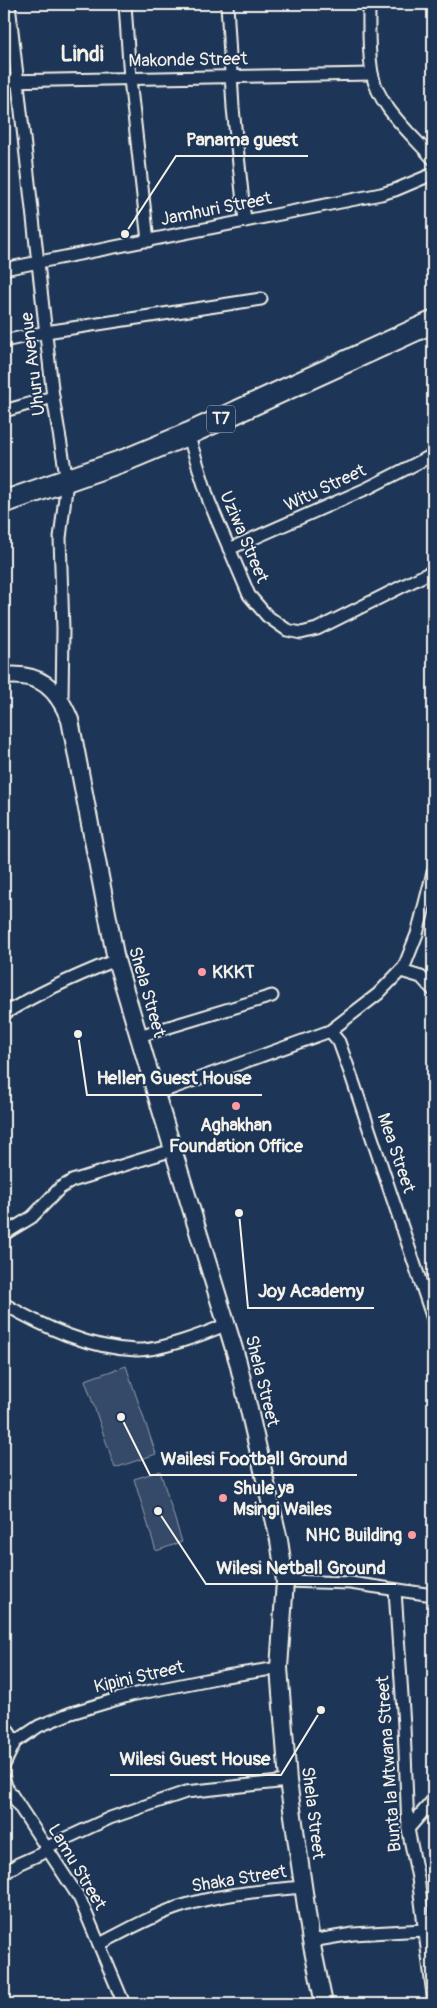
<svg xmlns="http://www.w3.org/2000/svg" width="437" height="2008" font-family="Pangolin,sans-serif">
	<rect width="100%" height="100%" fill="#1d3557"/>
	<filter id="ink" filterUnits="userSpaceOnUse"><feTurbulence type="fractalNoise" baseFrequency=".02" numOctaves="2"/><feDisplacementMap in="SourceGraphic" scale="10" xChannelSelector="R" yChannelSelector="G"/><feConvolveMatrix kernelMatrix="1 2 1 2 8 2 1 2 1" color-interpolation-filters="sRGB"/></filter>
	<g filter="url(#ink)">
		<!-- green -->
		<g fill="#354a67" stroke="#949ea8">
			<polygon points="126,1366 156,1454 115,1468 85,1380"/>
			<polygon points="160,1471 182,1542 156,1551 134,1479"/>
		</g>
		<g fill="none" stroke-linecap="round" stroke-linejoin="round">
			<!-- street casing -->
			<g stroke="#f4f1e8" stroke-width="15">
				<g id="street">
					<polyline points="9,4 53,397 67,481 60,538 63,629 62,700"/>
					<polyline points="125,4 130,79 148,241"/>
					<polyline points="227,4 233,108 245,221"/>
					<path d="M369,4C369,26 368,50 372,73C378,107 412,134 433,159"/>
					<polyline points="4,81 372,74"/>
					<polyline points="4,269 381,194 395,190 433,174"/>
					<polyline points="4,341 46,332 261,299"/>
					<polyline points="4,411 53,397"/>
					<polyline points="188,434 209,501 249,595 267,616 287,630 301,633 317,629 433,571"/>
					<polyline points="229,549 368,488 433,455"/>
					<polyline points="401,971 421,977 433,990"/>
					<path d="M4,1014C39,992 78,975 116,960"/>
					<polyline points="330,1031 339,1042 352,1078 433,1319"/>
					<polyline points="139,1036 272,996"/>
					<polyline points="156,1094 330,1031 378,994 404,967 417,934 433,872"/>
					<polyline points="4,1234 32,1217 60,1188 72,1181 173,1150"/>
					<path d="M4,1304C44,1327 88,1348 136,1350C159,1351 205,1334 227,1324"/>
					<polyline points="285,1581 350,1583 433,1595"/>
					<polyline points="395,1590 404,1726 408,1829 418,1878 433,1995"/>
					<polyline points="4,1724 15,1742"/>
					<polyline points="4,1765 15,1742 39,1726 71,1713 131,1695 226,1676 279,1668"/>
					<polyline points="4,1779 6,1786 80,1899 124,2004"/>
					<polyline points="408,1829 433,1800"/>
					<polyline points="45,1848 110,1818 186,1792 288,1781"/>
					<polyline points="4,1874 18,1864 47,1851"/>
					<polyline points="311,1941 353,1934 424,1930"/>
					<path d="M100,1944C125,1931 151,1916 179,1907C219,1894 261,1891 303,1887"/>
				</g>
			</g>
			<!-- secondary casing -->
			<g stroke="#f4f1e8" stroke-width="20">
				<path id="secondary" d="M4,676C40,672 57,688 70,720L116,960L156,1094L238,1362L279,1540L285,1581L279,1668L288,1781L311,1941L324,2004"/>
			</g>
			<!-- highway casing -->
			<g stroke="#f4f1e8" stroke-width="25">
				<polyline id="highway" points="4,502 128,459 188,434 433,322"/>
			</g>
			<!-- street -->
			<use href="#street" stroke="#1d3557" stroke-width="11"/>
			<!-- secondary -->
			<use href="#secondary" stroke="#1d3557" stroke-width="16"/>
			<!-- highway -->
			<use href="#highway" stroke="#1d3557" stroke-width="21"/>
		</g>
	</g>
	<!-- markers -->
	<g fill="#ff9aa2" stroke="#1d3557" stroke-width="2">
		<circle cx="202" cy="972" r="5"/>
		<circle cx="236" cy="1106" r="5"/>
		<circle cx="223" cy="1498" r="5"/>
		<circle cx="412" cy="1535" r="5"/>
	</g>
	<g text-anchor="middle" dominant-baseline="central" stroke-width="4" stroke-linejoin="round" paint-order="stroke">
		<!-- shield labels -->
		<rect fill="#1d3557" stroke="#b4b9bc" stroke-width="1" x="207" y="405.5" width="28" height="27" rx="4"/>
		<g font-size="16" font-weight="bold" fill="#f4f1e8">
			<text x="221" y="419">T7</text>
		</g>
		<!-- street labels -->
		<g font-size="18" fill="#f4f1e8" stroke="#1d3557">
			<text transform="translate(188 60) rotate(-1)">Makonde Street</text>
			<text transform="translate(216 209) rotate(-11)">Jamhuri Street</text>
			<text transform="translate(33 364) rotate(-97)">Uhuru Avenue</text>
			<text transform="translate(325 488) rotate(-25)">Witu Street</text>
			<text transform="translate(244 537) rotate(67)">Uziwa Street</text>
			<text transform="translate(147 992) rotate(74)">Shela Street</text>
			<text transform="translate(396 1153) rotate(71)">Mea Street</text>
			<text transform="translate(262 1381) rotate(76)">Shela Street</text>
			<text transform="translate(139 1677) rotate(-13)">Kipini Street</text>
			<text transform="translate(389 1764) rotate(-94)">Bunta la Mtwana Street</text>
			<text transform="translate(313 1813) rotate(83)">Shela Street</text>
			<text transform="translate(77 1867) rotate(59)">Lamu Street</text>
			<text transform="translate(239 1879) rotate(-9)">Shaka Street</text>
		</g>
		<!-- poi labels -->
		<g font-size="18" font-weight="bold" fill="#f4f1e8" stroke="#1d3557" text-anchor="start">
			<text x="212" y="972">KKKT</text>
			<text x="236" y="1125" text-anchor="middle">Aghakhan<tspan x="236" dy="21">Foundation Office</tspan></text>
			<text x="233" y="1488">Shule ya<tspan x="233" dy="21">Msingi Wailes</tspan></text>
			<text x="402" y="1535" text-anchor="end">NHC Building</text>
		</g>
		<!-- district labels -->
		<g font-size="22" font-weight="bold" fill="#f4f1e8" stroke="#1d3557">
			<text x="82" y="54">Lindi</text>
		</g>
	</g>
	<!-- callouts -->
	<path fill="none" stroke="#f4f1e8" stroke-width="2" d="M125 234L176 156H308M78 1034L87 1095H262M239 1213L248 1308H374M121 1417L150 1475H357M158 1511L206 1584H396M321 1710L281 1775H110"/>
	<g fill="#f4f1e8" stroke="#1d3557" stroke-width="2">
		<circle cx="125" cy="234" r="5"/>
		<circle cx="78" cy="1034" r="5"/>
		<circle cx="239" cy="1213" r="5"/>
		<circle cx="121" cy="1417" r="5"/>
		<circle cx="158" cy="1511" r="5"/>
		<circle cx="321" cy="1710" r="5"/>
	</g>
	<g font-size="19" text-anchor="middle" font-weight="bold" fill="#f4f1e8" stroke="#1d3557" stroke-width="4" stroke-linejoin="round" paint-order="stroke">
		<text x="242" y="146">Panama guest</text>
		<text x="174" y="1084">Hellen Guest House</text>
		<text x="311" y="1297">Joy Academy</text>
		<text x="254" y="1465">Wailesi Football Ground</text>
		<text x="301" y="1574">Wilesi Netball Ground</text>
		<text x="195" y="1765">Wilesi Guest House</text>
	</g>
	<!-- margin -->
	<rect width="437" height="2008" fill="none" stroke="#1d3557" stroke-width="20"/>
	<rect x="10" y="10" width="417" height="1988" fill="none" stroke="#f4f1e8" stroke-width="2" filter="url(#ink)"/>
</svg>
